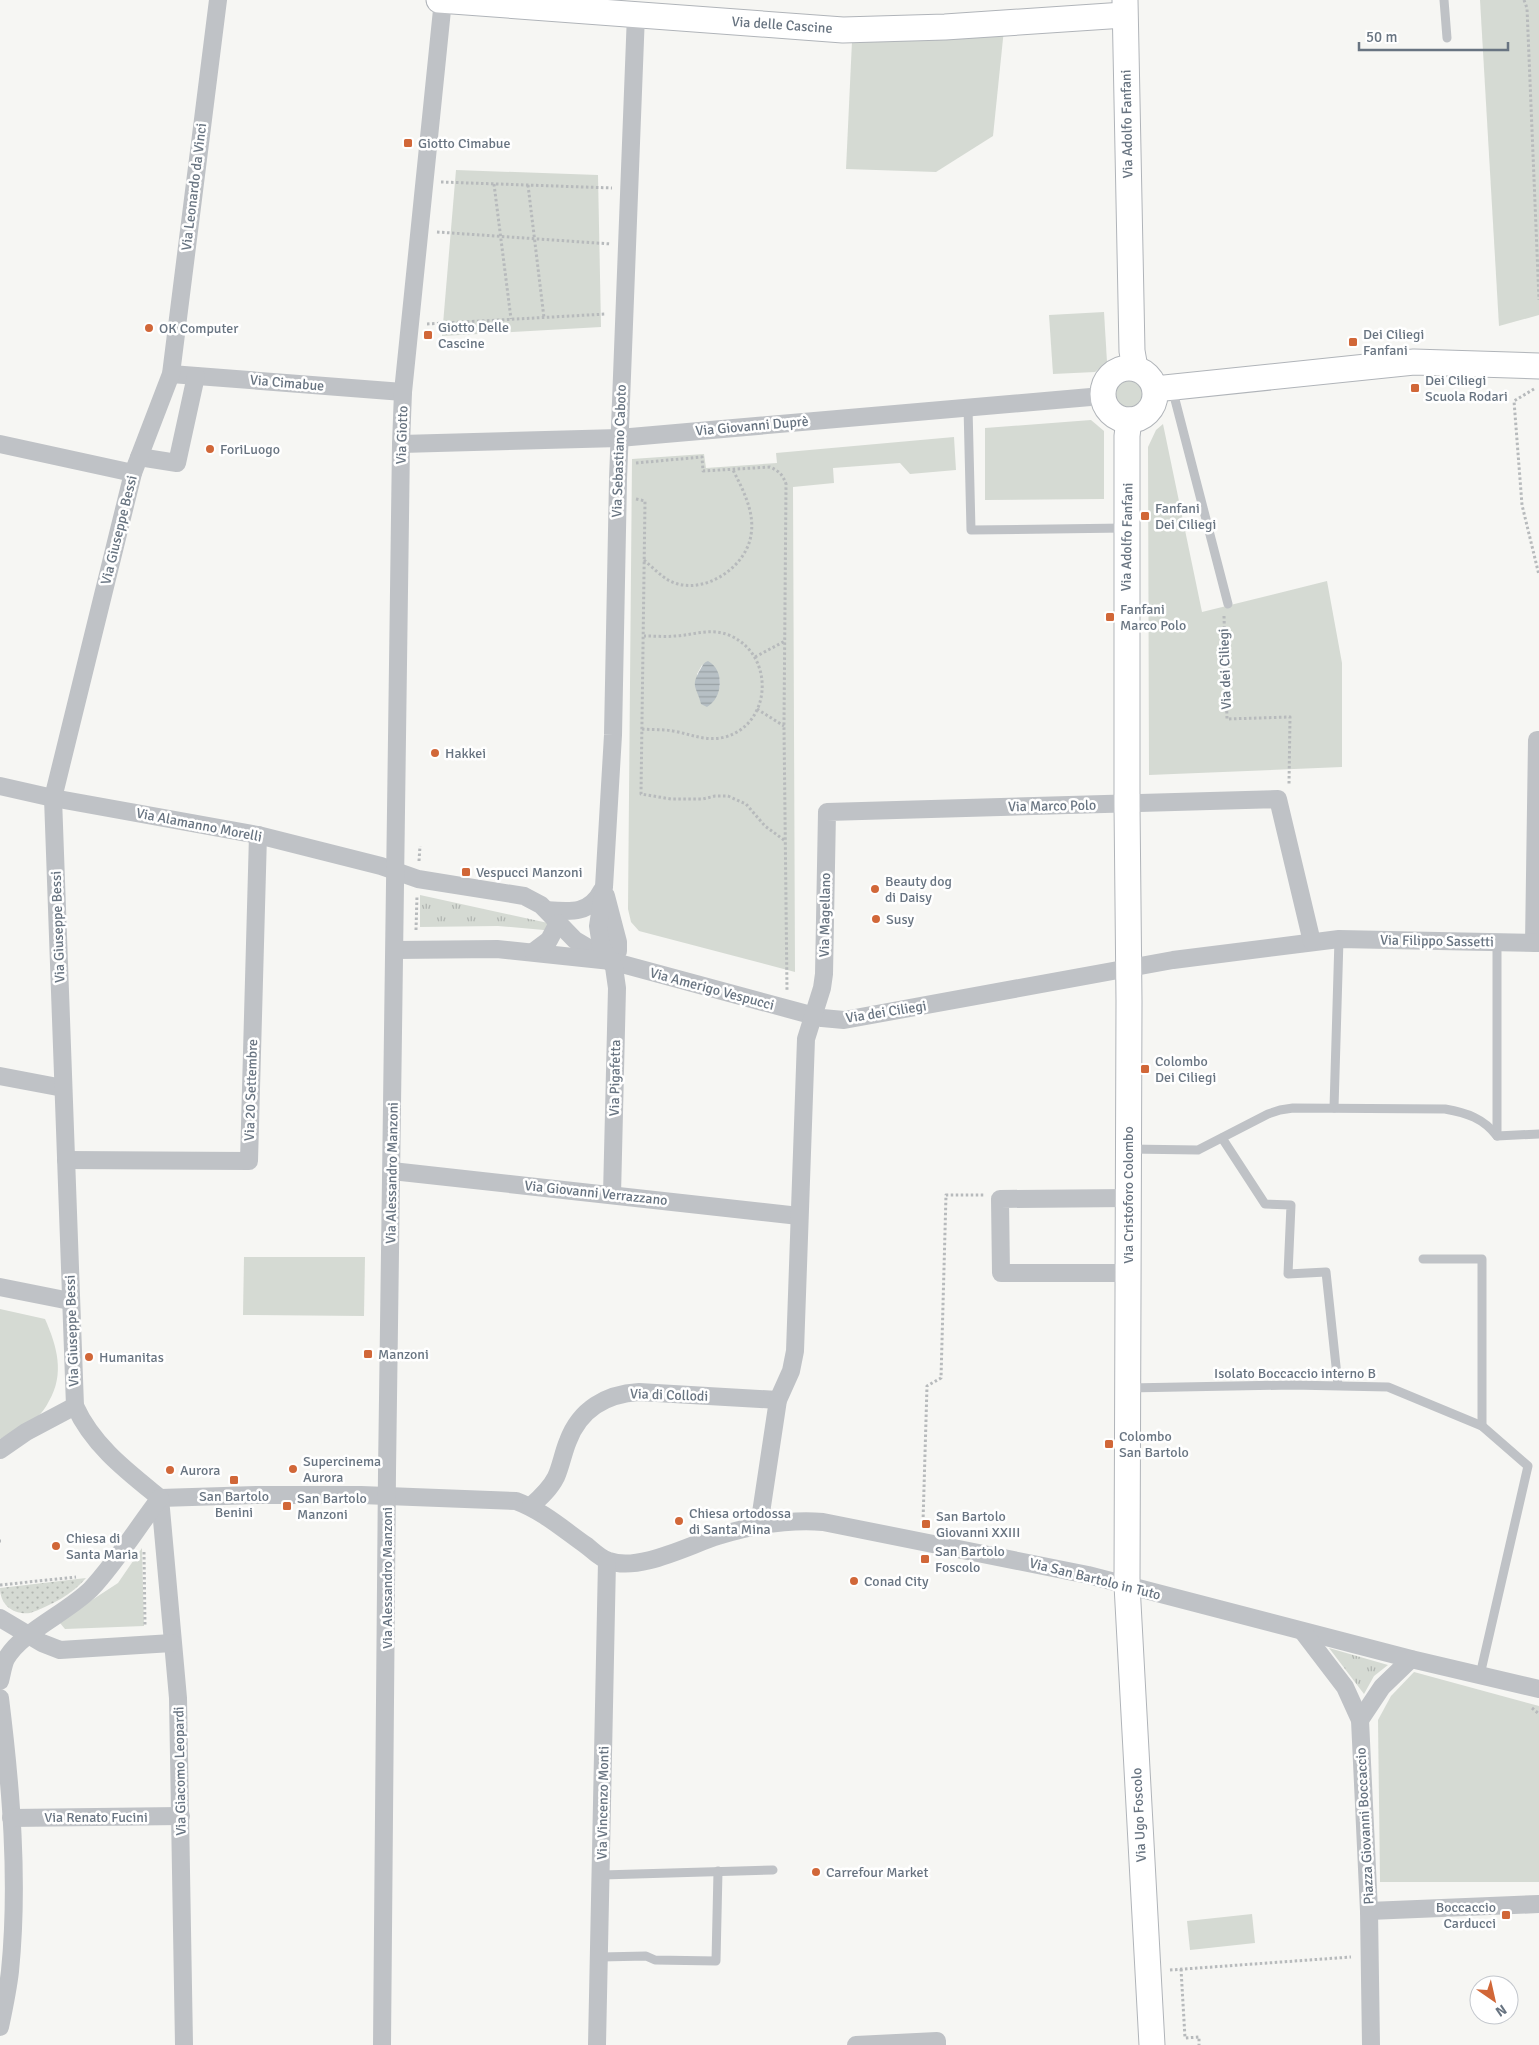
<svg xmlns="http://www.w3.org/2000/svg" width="1539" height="2045" font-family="Signika,sans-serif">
	<defs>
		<pattern id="grass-tufts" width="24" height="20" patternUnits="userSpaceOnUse" patternTransform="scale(1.25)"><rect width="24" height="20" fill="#d5dad3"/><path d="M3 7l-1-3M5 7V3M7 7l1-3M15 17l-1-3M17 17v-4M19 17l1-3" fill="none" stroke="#b1b5b1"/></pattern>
		<pattern id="garden-dots" width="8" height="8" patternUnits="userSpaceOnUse" patternTransform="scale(1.25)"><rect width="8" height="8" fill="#d5dad3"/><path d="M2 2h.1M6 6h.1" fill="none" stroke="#b1b5b1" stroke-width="1.8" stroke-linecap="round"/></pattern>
		<pattern id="water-rules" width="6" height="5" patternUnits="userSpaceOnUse" patternTransform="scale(1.25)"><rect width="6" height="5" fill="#b7c0c5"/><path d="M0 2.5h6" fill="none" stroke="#99a1a5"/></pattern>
	</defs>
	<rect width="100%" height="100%" fill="#f6f6f3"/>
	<!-- grass -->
	<g fill="url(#grass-tufts)">
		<polygon points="420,895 548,923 548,929 544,930 498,926 420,927"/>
		<polygon points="1329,1648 1388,1665 1374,1676 1364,1694"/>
	</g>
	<!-- park -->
	<g fill="#d5dad3" fill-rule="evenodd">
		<polygon points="1480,0 1539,0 1539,315 1499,326"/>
		<polygon points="1004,29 993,136 936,172 846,169 852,41"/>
		<polygon points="456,170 598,175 601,327 442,336"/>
		<polygon points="1104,312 1107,362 1095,372 1053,374 1049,315"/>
		<circle cx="1129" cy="394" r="14"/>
		<polygon points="1091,420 1104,431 1104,499 985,500 985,428"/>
		<polygon points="1163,424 1202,612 1327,581 1342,663 1342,767 1149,775 1148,447 1156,430"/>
		<path d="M954,437L956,470L910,474L900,463L833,468L834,483L793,487L795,972L639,931L631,922L628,909L632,459L704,454L706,468L777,463L776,453ZM702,665H713L720,680V686L712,703H701L697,674Z"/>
		<polygon points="244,1257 365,1257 364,1316 243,1315"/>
		<path d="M0,1309L45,1319C57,1346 65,1374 49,1401C46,1407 42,1413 37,1417C26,1426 12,1432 0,1439Z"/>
		<polygon points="142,1548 144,1626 65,1629 60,1623 66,1617 118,1583"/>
		<polygon points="1414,1672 1539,1706 1539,1882 1380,1882 1378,1720 1391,1696"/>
		<polygon points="1252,1914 1255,1943 1190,1950 1187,1921"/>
	</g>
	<!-- garden -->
	<path fill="url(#garden-dots)" d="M86,1578C73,1594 50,1606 30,1613C13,1615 0,1605 0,1588Z"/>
	<!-- water -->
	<path fill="url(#water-rules)" d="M708,661C725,670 723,698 707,707L701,704C697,687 690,687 700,670C703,665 703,663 708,661Z"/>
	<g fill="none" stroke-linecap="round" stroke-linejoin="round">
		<!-- secondary casing -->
		<g stroke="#b0b4b9" stroke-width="27">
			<g id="secondary">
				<polyline points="439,0 843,30 945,27 1124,15"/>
				<polyline points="1125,0 1132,351 1135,368"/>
				<circle cx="1129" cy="394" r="26"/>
				<polyline points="1155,389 1414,362 1539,366"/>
				<polyline points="1129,420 1127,436 1127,805 1129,1001 1127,1585 1152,2045"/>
			</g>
		</g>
		<!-- path -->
		<g stroke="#b7babc" stroke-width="3" stroke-dasharray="2.5 2.5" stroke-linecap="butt">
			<polyline points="1524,0 1527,8 1539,300"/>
			<polyline points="441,182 612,188"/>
			<polyline points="494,184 511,319"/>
			<polyline points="528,185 544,318"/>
			<polyline points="437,232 611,244"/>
			<polyline points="427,324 606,314"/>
			<polyline points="1534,389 1514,401 1522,505 1539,575"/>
			<path d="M636,463L702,457L703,471L770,467C779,471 783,475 786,484L784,726L787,991"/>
			<polyline points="636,499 645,501 641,794 671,799 703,799 715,796 728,796 746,804 765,826 784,840"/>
			<path d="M644,560C652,567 660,575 668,580C700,598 746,569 751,535C755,512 743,490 733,470"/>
			<polyline points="1224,616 1227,719 1290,717 1289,784"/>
			<polyline points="755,657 785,641"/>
			<polyline points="757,709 784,726"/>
			<path d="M642,729C652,730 663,729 673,731C691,734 706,742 725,737C772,724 775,656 731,636C711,627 695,635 675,636C665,637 654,636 644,636"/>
			<polyline points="419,861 420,846"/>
			<polyline points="416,930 417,896"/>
			<polyline points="923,1522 927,1386 941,1378 946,1195 984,1195"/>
			<polyline points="0,1541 1,1541"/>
			<polyline points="144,1552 145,1626"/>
			<polyline points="0,1585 76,1577"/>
			<polyline points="1532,1708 1539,1714"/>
			<polyline points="1181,1969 1185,2038 1199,2037 1199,2045"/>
			<polyline points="1170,1970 1351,1957"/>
		</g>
		<!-- lane -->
		<g stroke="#bfc2c6" stroke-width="9">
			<polyline points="1444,0 1447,38"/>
			<polyline points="1172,388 1228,604"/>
			<polyline points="968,407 971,530 1125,528"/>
			<polyline points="1497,942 1497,1136"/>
			<polyline points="1334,1108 1339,939"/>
			<polyline points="1222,1138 1265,1204 1291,1205 1288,1274 1326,1272 1338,1385"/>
			<path d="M1129,1149L1198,1150L1268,1114L1280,1110L1293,1108L1445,1109C1467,1113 1483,1118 1497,1136L1539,1134"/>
			<polyline points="1423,1259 1482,1259 1482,1426"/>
			<polyline points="1128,1388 1292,1385 1388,1387 1482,1426 1528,1466 1480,1675"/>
			<polyline points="602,1875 773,1870"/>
			<polyline points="601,1957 646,1956 655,1960 716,1961 718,1871"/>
		</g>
		<!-- street -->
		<g stroke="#bfc2c6" stroke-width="18">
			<polyline points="171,374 403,392"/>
			<polyline points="0,444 133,473"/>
			<polyline points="401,444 619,438 1102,396"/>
			<polyline points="139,457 177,463 196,376"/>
			<polyline points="0,786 53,798 258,835 381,866 418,879 524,896 541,905 575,940 602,956"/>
			<polyline points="606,896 618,942 618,951 611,961"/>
			<path d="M547,910C571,912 590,914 602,890"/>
			<polyline points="1534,943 1537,740 1539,740"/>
			<polyline points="395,950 497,949 611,961 822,1018 844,1020 1173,960 1339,939 1539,943"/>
			<polyline points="533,952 549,940 558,923"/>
			<polyline points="0,1076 63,1088"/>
			<polyline points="66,1160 249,1161 258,835"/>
			<polyline points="392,1171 799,1216"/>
			<polyline points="612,1195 617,988 614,967 601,946 598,926 604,887 613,735 618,479 636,14"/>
			<polyline points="1128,1273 1001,1273 1000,1199 1129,1198"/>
			<polyline points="0,1287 70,1301"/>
			<polyline points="0,1450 26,1432 75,1406"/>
			<path d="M160,1498C128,1472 93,1446 75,1406L53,798L133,473L171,374L218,0"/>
			<path d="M160,1498L256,1495H361L516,1501C543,1511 564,1530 587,1546C593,1551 601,1559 609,1561C639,1572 689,1545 718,1536C754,1525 787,1519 823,1522L1088,1575L1411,1659L1539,1689"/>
			<polyline points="160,1498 178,1698 184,2045"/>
			<path d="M531,1506C540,1498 550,1489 556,1477C561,1466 563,1453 568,1441C580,1409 606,1394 639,1392L778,1400"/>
			<polyline points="759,1526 778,1400 791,1371 795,1351 806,1039 822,988 824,974 827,812 1278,799 1312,942"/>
			<polyline points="0,1618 42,1643 60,1650 172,1643"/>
			<polyline points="1303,1632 1345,1687 1360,1720 1369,1911 1539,1904"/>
			<path d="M0,1681C2,1674 3,1665 6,1659C21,1632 67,1613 91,1589C117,1561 137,1528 160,1498"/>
			<path d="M0,1698C11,1787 19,1881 10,1971C8,1989 4,2008 0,2027"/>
			<polyline points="1360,1720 1382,1687 1411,1659"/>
			<polyline points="11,1818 181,1816"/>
			<polyline points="1369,1911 1371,2045"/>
			<polyline points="382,2045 387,1472 401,444 403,392 443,0"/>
			<polyline points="597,2045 607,1561"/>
			<polyline points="856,2045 937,2041 937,2045"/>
		</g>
		<!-- secondary -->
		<use href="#secondary" stroke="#fff" stroke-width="25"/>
	</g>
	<!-- markers -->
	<g fill="#d16738" stroke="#fff" stroke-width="2">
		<rect x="403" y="138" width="10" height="10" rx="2.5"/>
		<circle cx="149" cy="328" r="5"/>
		<rect x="423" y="330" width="10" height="10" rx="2.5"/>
		<rect x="1348" y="337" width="10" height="10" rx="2.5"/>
		<rect x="1410" y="383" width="10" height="10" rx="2.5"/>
		<circle cx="210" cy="449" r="5"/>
		<rect x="1140" y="511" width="10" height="10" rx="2.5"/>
		<rect x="1105" y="612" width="10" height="10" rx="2.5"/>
		<circle cx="435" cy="753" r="5"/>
		<rect x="461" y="867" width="10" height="10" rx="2.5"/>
		<circle cx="875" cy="889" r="5"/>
		<circle cx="876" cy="919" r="5"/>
		<rect x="1140" y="1064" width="10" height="10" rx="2.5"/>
		<rect x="363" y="1349" width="10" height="10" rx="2.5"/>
		<circle cx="89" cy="1357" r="5"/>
		<rect x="1104" y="1439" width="10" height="10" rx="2.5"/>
		<circle cx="293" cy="1469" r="5"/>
		<circle cx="170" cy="1470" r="5"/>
		<rect x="229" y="1475" width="10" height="10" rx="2.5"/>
		<rect x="282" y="1501" width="10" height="10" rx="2.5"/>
		<circle cx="679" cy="1521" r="5"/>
		<rect x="921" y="1519" width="10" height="10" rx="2.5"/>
		<circle cx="56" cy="1546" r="5"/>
		<rect x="920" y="1554" width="10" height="10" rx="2.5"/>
		<circle cx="854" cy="1581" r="5"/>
		<circle cx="816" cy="1872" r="5"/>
		<rect x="1501" y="1910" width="10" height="10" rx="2.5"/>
	</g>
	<g text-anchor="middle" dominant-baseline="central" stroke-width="5" stroke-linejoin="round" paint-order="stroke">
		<!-- street labels -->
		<g font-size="14" fill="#687481" stroke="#fff">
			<text transform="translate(782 25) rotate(4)">Via delle Cascine</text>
			<text transform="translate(1127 124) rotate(-91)">Via Adolfo Fanfani</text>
			<text transform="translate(194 187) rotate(-83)">Via Leonardo da Vinci</text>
			<text transform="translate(287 383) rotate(5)">Via Cimabue</text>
			<text transform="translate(752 426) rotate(-5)">Via Giovanni Duprè</text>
			<text transform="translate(402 435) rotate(-88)">Via Giotto</text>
			<text transform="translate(619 451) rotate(-88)">Via Sebastiano Caboto</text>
			<text transform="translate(119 530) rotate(-76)">Via Giuseppe Bessi</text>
			<text transform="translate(1127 537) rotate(-89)">Via Adolfo Fanfani</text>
			<text transform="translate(1225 669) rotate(-92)">Via dei Ciliegi</text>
			<text transform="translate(1052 806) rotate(-1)">Via Marco Polo</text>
			<text transform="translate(199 825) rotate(11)">Via Alamanno Morelli</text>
			<text transform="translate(825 915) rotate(-89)">Via Magellano</text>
			<text transform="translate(58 927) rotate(-92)">Via Giuseppe Bessi</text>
			<text transform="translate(1437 941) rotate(1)">Via Filippo Sassetti</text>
			<text transform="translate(712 989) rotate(15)">Via Amerigo Vespucci</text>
			<text transform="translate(886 1012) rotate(-9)">Via dei Ciliegi</text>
			<text transform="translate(615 1078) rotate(-89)">Via Pigafetta</text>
			<text transform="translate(251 1090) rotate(-88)">Via 20 Settembre</text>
			<text transform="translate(392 1173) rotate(-89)">Via Alessandro Manzoni</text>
			<text transform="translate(596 1193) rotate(6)">Via Giovanni Verrazzano</text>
			<text transform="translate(1128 1195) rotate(-90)">Via Cristoforo Colombo</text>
			<text transform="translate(72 1331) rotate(-92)">Via Giuseppe Bessi</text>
			<text x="1295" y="1373">Isolato Boccaccio interno B</text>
			<text transform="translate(669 1395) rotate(2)">Via di Collodi</text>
			<text transform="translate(387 1578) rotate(-90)">Via Alessandro Manzoni</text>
			<text transform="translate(1095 1579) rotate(14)">Via San Bartolo in Tuto</text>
			<text transform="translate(180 1771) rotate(-91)">Via Giacomo Leopardi</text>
			<text transform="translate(603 1803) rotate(-89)">Via Vincenzo Monti</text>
			<text transform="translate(1139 1815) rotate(-93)">Via Ugo Foscolo</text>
			<text x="96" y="1817">Via Renato Fucini</text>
			<text transform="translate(1365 1826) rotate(-93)">Piazza Giovanni Boccaccio</text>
		</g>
		<!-- poi labels -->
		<g font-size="14" fill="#687481" stroke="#fff" text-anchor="start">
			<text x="418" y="143">Giotto Cimabue</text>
			<text x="438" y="327">Giotto Delle<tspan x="438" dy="16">Cascine</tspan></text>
			<text x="159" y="328">OK Computer</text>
			<text x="1363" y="334">Dei Ciliegi<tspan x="1363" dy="16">Fanfani</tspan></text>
			<text x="1425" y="380">Dei Ciliegi<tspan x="1425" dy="16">Scuola Rodari</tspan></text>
			<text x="220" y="449">ForiLuogo</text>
			<text x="1155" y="508">Fanfani<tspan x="1155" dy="16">Dei Ciliegi</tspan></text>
			<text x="1120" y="609">Fanfani<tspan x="1120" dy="16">Marco Polo</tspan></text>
			<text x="445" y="753">Hakkei</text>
			<text x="476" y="872">Vespucci Manzoni</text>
			<text x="885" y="881">Beauty dog<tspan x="885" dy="16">di Daisy</tspan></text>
			<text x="886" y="919">Susy</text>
			<text x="1155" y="1061">Colombo<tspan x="1155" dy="16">Dei Ciliegi</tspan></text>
			<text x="378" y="1354">Manzoni</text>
			<text x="99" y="1357">Humanitas</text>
			<text x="1119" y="1436">Colombo<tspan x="1119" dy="16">San Bartolo</tspan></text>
			<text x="303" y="1461">Supercinema<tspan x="303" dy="16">Aurora</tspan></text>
			<text x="180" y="1470">Aurora</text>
			<text x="234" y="1496" text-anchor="middle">San Bartolo<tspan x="234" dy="16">Benini</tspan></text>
			<text x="297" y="1498">San Bartolo<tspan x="297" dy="16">Manzoni</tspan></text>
			<text x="689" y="1513">Chiesa ortodossa<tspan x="689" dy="16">di Santa Mina</tspan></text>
			<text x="936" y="1516">San Bartolo<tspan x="936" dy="16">Giovanni XXIII</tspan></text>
			<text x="66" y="1538">Chiesa di<tspan x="66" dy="16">Santa Maria</tspan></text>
			<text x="935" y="1551">San Bartolo<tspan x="935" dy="16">Foscolo</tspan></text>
			<text x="864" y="1581">Conad City</text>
			<text x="826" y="1872">Carrefour Market</text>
			<text x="1496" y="1907" text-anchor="end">Boccaccio<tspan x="1496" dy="16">Carducci</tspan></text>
		</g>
	</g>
	<!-- north arrow -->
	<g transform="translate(1494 2000) rotate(146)"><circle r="24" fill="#ffffff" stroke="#c3c7cd"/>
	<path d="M0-4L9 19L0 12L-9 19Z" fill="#d16738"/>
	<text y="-8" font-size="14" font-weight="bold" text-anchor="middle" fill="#687481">N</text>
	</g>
	<!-- scale -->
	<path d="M1359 42v8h149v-8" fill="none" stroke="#687481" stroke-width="2.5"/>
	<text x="1366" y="42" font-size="15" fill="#687481" stroke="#ffffff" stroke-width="4" paint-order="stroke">50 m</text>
</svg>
